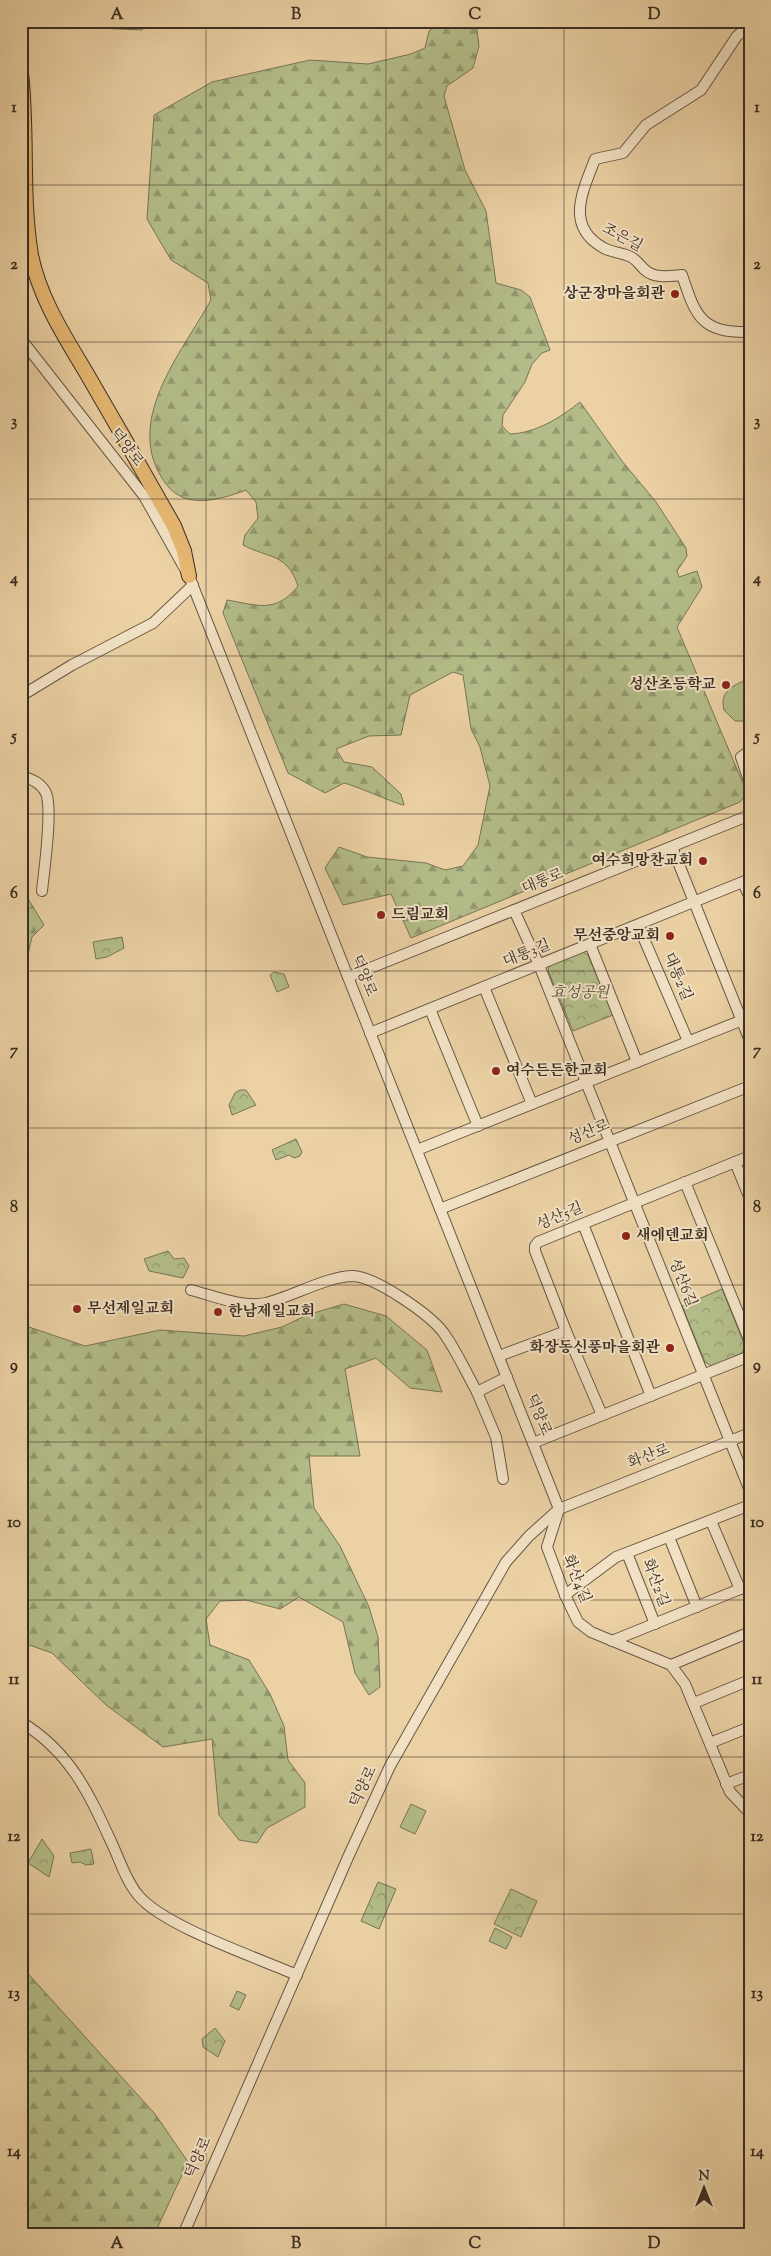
<svg xmlns="http://www.w3.org/2000/svg" width="771" height="2256" font-family="'Sorts Mill Goudy','Noto Serif KR',serif">
	<defs>
		<pattern id="forest-firs" width="22" height="20" patternUnits="userSpaceOnUse" patternTransform="scale(1.25)"><rect width="22" height="20" fill="#b3bc88"/><path d="M5 1l3.5 6h-7zM16 11l3.5 6h-7z" fill="#93996f"/></pattern>
		<pattern id="park-crowns" width="20" height="18" patternUnits="userSpaceOnUse" patternTransform="scale(1.25)"><rect width="20" height="18" fill="#b3bc88"/><path d="M2 6a3 3 0 1 1 6 0M12 15a3 3 0 1 1 6 0" fill="none" stroke="#93996f"/></pattern>
	</defs>
	<rect width="100%" height="100%" fill="#ebd1a4"/>
	<filter id="stains"><feTurbulence type="fractalNoise" baseFrequency=".004" numOctaves="4"/><feColorMatrix values="0 0 0 0 .2 0 0 0 0 .09 0 0 0 0 .02 0 0 0 .5 -.17"/></filter>
	<radialGradient id="worn" r=".72"><stop offset=".6" stop-color="#630" stop-opacity="0"/><stop offset="1" stop-color="#630" stop-opacity=".3"/></radialGradient>
	<!-- green -->
	<g fill="#b3bc88" stroke="#777556">
		<path d="M750,678V721H735L724,710C719,690 735,685 750,678Z"/>
		<polygon points="411,1804 426,1811 415,1834 400,1827"/>
		<polygon points="495,1928 512,1937 506,1949 489,1941"/>
		<polygon points="237,1991 246,1995 239,2010 230,2006"/>
	</g>
	<!-- forest -->
	<g fill="url(#forest-firs)" stroke="#777556">
		<polygon points="76,21 151,21 142,30 96,28"/>
		<path d="M441,21H476L479,46L473,68L447,86L444,96L465,170L486,211L496,283L521,290L530,297L550,350L542,353L532,364L525,382L503,415L502,426L510,434C536,433 560,418 580,402L622,461L656,502L686,548L687,556L677,571L679,577L697,571L702,587L677,627L747,793L740,802L411,938L391,894L343,905L325,868L339,847L367,857L426,863L445,870L463,866L478,845L490,786L480,747L471,729L463,675L453,672L410,695L401,735L369,736L336,749L344,762L372,767L401,794L404,805C398,805 357,786 344,783L325,793L288,773L223,613L227,600C257,605 276,614 298,586C287,553 270,559 243,545L245,535L258,518L256,502L246,490C220,500 185,510 166,484C121,423 181,354 211,300L208,283L171,260L147,219L154,115L212,82L310,60L368,64L411,54L425,48L429,31Z"/>
		<polygon points="21,893 27,897 44,925 32,937 21,985"/>
		<polygon points="344,1304 386,1316 427,1350 442,1392 410,1388 376,1358 345,1369 360,1456 309,1456 314,1508 340,1546 369,1607 378,1637 380,1687 369,1695 355,1673 343,1622 299,1597 280,1609 246,1600 220,1601 206,1619 210,1645 249,1660 270,1694 284,1726 288,1760 305,1783 305,1807 267,1828 257,1843 239,1840 219,1815 212,1739 163,1747 106,1705 52,1653 21,1642 21,1327 29,1327 85,1346 160,1330 244,1336 282,1327 307,1315"/>
		<polygon points="21,1966 155,2114 188,2162 154,2235 21,2235"/>
	</g>
	<!-- park -->
	<g fill="url(#park-crowns)" stroke="#777556">
		<polygon points="122,937 124,948 107,957 96,959 93,942"/>
		<polygon points="581,951 588,955 613,1015 573,1031 548,970 550,964"/>
		<polygon points="274,972 284,974 289,987 277,992 270,975"/>
		<polygon points="240,1090 246,1090 256,1105 232,1115 229,1105 235,1093"/>
		<polygon points="296,1139 302,1152 300,1156 294,1158 289,1155 276,1160 272,1150"/>
		<polygon points="168,1251 174,1259 184,1258 189,1266 183,1278 149,1271 144,1259"/>
		<polygon points="722,1289 745,1346 742,1353 712,1366 705,1362 682,1306"/>
		<polygon points="42,1839 54,1856 49,1877 28,1863"/>
		<polygon points="91,1849 94,1864 86,1865 80,1862 72,1863 70,1853"/>
		<polygon points="378,1882 396,1889 379,1929 361,1921"/>
		<polygon points="511,1889 537,1901 521,1937 494,1924"/>
		<polygon points="215,2028 225,2041 218,2057 203,2047 202,2039"/>
	</g>
	<g fill="none" stroke-linecap="round" stroke-linejoin="round">
		<!-- minor casing -->
		<g stroke="#675744" stroke-width="12">
			<g id="minor">
				<path d="M750,25L737,36L701,90L646,125L623,153L595,159C583,191 565,225 602,247C611,253 622,252 631,257C637,260 640,266 645,270C655,279 670,276 682,275C696,317 701,333 750,332"/>
				<polyline points="21,339 144,496 189,576 559,1509"/>
				<polyline points="21,696 72,665 153,623 193,585"/>
				<polyline points="750,751 741,757 750,784"/>
				<path d="M21,776C32,779 41,783 46,793C53,810 44,870 42,891"/>
				<polyline points="672,847 750,1041"/>
				<polyline points="743,882 750,898"/>
				<polyline points="514,910 539,965 750,1491"/>
				<polyline points="638,925 688,1041"/>
				<polyline points="590,944 637,1062"/>
				<polyline points="348,977 750,815"/>
				<polyline points="484,987 532,1104"/>
				<polyline points="430,1009 478,1126"/>
				<polyline points="370,1033 750,879"/>
				<polyline points="417,1150 750,1017"/>
				<polyline points="735,1162 750,1199"/>
				<polyline points="685,1182 750,1342"/>
				<polyline points="440,1209 750,1086"/>
				<polyline points="583,1224 651,1396"/>
				<path d="M191,1290C214,1296 242,1308 266,1303C291,1297 328,1276 353,1276C376,1277 429,1314 443,1332C456,1350 466,1372 477,1392L507,1377"/>
				<polyline points="566,1331 602,1415"/>
				<polyline points="499,1356 566,1331 535,1251 535,1246 538,1242 750,1156"/>
				<polyline points="477,1392 496,1437 503,1479"/>
				<polyline points="533,1443 750,1356"/>
				<polyline points="559,1509 547,1547 565,1595 578,1622 591,1632 671,1665 685,1684 730,1792 750,1813"/>
				<polyline points="711,1521 740,1589"/>
				<polyline points="669,1537 697,1607"/>
				<polyline points="627,1553 655,1624"/>
				<polyline points="565,1595 616,1557 750,1505"/>
				<polyline points="612,1641 750,1585"/>
				<polyline points="671,1665 750,1632"/>
				<polyline points="694,1703 750,1680"/>
				<path d="M21,1722C72,1753 90,1796 114,1848C121,1864 127,1882 138,1895C163,1926 258,1958 297,1975"/>
				<polyline points="710,1743 750,1727"/>
				<polyline points="726,1784 750,1775"/>
				<polyline points="183,2235 349,1855 390,1766 506,1562 529,1536 559,1509 750,1433"/>
			</g>
		</g>
		<!-- major casing -->
		<g stroke="#3b2e24" stroke-width="16">
			<path id="major" d="M21,73C28,133 21,195 31,255C40,301 68,341 91,381C119,429 147,478 174,526L184,551L189,576"/>
		</g>
		<!-- minor -->
		<use href="#minor" stroke="#f2e1c4" stroke-width="10"/>
		<!-- major -->
		<use href="#major" stroke="#e6b872" stroke-width="14"/>
	</g>
	<!-- grid -->
	<path fill="none" stroke="#3b2e24" stroke-width="1" stroke-opacity="0.55" d="M206,21V2235M386,21V2235M564,21V2235M21,185H750M21,342H750M21,499H750M21,656H750M21,814H750M21,971H750M21,1128H750M21,1285H750M21,1442H750M21,1600H750M21,1757H750M21,1914H750M21,2071H750"/>
	<!-- markers -->
	<g fill="#8f2418" stroke="#f2e1c4" stroke-width="2">
		<circle cx="675" cy="294" r="5"/>
		<circle cx="726" cy="685" r="5"/>
		<circle cx="703" cy="861" r="5"/>
		<circle cx="381" cy="915" r="5"/>
		<circle cx="670" cy="936" r="5"/>
		<circle cx="496" cy="1071" r="5"/>
		<circle cx="626" cy="1236" r="5"/>
		<circle cx="77" cy="1309" r="5"/>
		<circle cx="218" cy="1312" r="5"/>
		<circle cx="670" cy="1348" r="5"/>
	</g>
	<g text-anchor="middle" dominant-baseline="central" stroke-width="4" stroke-linejoin="round" paint-order="stroke">
		<!-- street labels -->
		<g font-size="15" fill="#3b2e24" stroke="#f2e1c4">
			<text transform="translate(622 238) rotate(28)">조은길</text>
			<text transform="translate(126 448) rotate(52)">덕양로</text>
			<text transform="translate(543 882) rotate(-22)">대통로</text>
			<text transform="translate(527 954) rotate(-22)">대통3길</text>
			<text transform="translate(363 976) rotate(68)">덕양로</text>
			<text transform="translate(677 977) rotate(67)">대통2길</text>
			<text transform="translate(589 1133) rotate(-22)">성산로</text>
			<text transform="translate(560 1217) rotate(-23)">성산5길</text>
			<text transform="translate(682 1283) rotate(68)">성산6길</text>
			<text transform="translate(538 1415) rotate(68)">덕양로</text>
			<text transform="translate(649 1457) rotate(-21)">화산로</text>
			<text transform="translate(576 1579) rotate(68)">화산4길</text>
			<text transform="translate(655 1583) rotate(69)">화산2길</text>
			<text transform="translate(364 1787) rotate(-65)">덕양로</text>
			<text transform="translate(199 2158) rotate(-66)">덕양로</text>
		</g>
		<!-- poi labels -->
		<g font-size="15" font-weight="bold" fill="#3b2e24" stroke="#f2e1c4" text-anchor="end">
			<text x="665" y="294">상군장마을회관</text>
			<text x="716" y="685">성산초등학교</text>
			<text x="693" y="861">여수희망찬교회</text>
			<text x="391" y="915" text-anchor="start">드림교회</text>
			<text x="660" y="936">무선중앙교회</text>
			<text x="506" y="1071" text-anchor="start">여수든든한교회</text>
			<text x="636" y="1236" text-anchor="start">새에덴교회</text>
			<text x="87" y="1309" text-anchor="start">무선제일교회</text>
			<text x="228" y="1312" text-anchor="start">한남제일교회</text>
			<text x="660" y="1348">화장동신풍마을회관</text>
		</g>
		<!-- park labels -->
		<g font-size="15" font-style="italic" fill="#534a38" stroke="#f2e1c4">
			<text x="580" y="993">효성공원</text>
		</g>
	</g>
	<!-- margin -->
	<rect width="771" height="2256" fill="none" stroke="#ebd1a4" stroke-width="55"/>
	<!-- north arrow -->
	<g transform="translate(704 2188)" stroke="#f2e1c4" stroke-width="4" paint-order="stroke">
	<path d="M0-4L9 19L0 12L-9 19Z" fill="#3b2e24"/>
	<text y="-8" font-size="14" font-weight="bold" text-anchor="middle" fill="#3b2e24">N</text>
	</g>
	<rect x="28" y="28" width="716" height="2200" fill="none" stroke="#3b2e24" stroke-width="2"/>
	<g font-size="16" text-anchor="middle" font-weight="bold" fill="#3b2e24">
		<text x="117" y="19">A</text>
		<text x="296" y="19">B</text>
		<text x="475" y="19">C</text>
		<text x="654" y="19">D</text>
		<text x="14" y="112">1</text>
		<text x="757" y="112">1</text>
		<text x="14" y="269">2</text>
		<text x="757" y="269">2</text>
		<text x="14" y="426">3</text>
		<text x="757" y="426">3</text>
		<text x="14" y="583">4</text>
		<text x="757" y="583">4</text>
		<text x="14" y="741">5</text>
		<text x="757" y="741">5</text>
		<text x="14" y="898">6</text>
		<text x="757" y="898">6</text>
		<text x="14" y="1055">7</text>
		<text x="757" y="1055">7</text>
		<text x="14" y="1212">8</text>
		<text x="757" y="1212">8</text>
		<text x="14" y="1370">9</text>
		<text x="757" y="1370">9</text>
		<text x="14" y="1527">10</text>
		<text x="757" y="1527">10</text>
		<text x="14" y="1684">11</text>
		<text x="757" y="1684">11</text>
		<text x="14" y="1841">12</text>
		<text x="757" y="1841">12</text>
		<text x="14" y="1998">13</text>
		<text x="757" y="1998">13</text>
		<text x="14" y="2156">14</text>
		<text x="757" y="2156">14</text>
		<text x="117" y="2248">A</text>
		<text x="296" y="2248">B</text>
		<text x="475" y="2248">C</text>
		<text x="654" y="2248">D</text>
	</g>
	<rect width="100%" height="100%" filter="url(#stains)"/>
	<rect width="100%" height="100%" fill="url(#worn)"/>
</svg>
